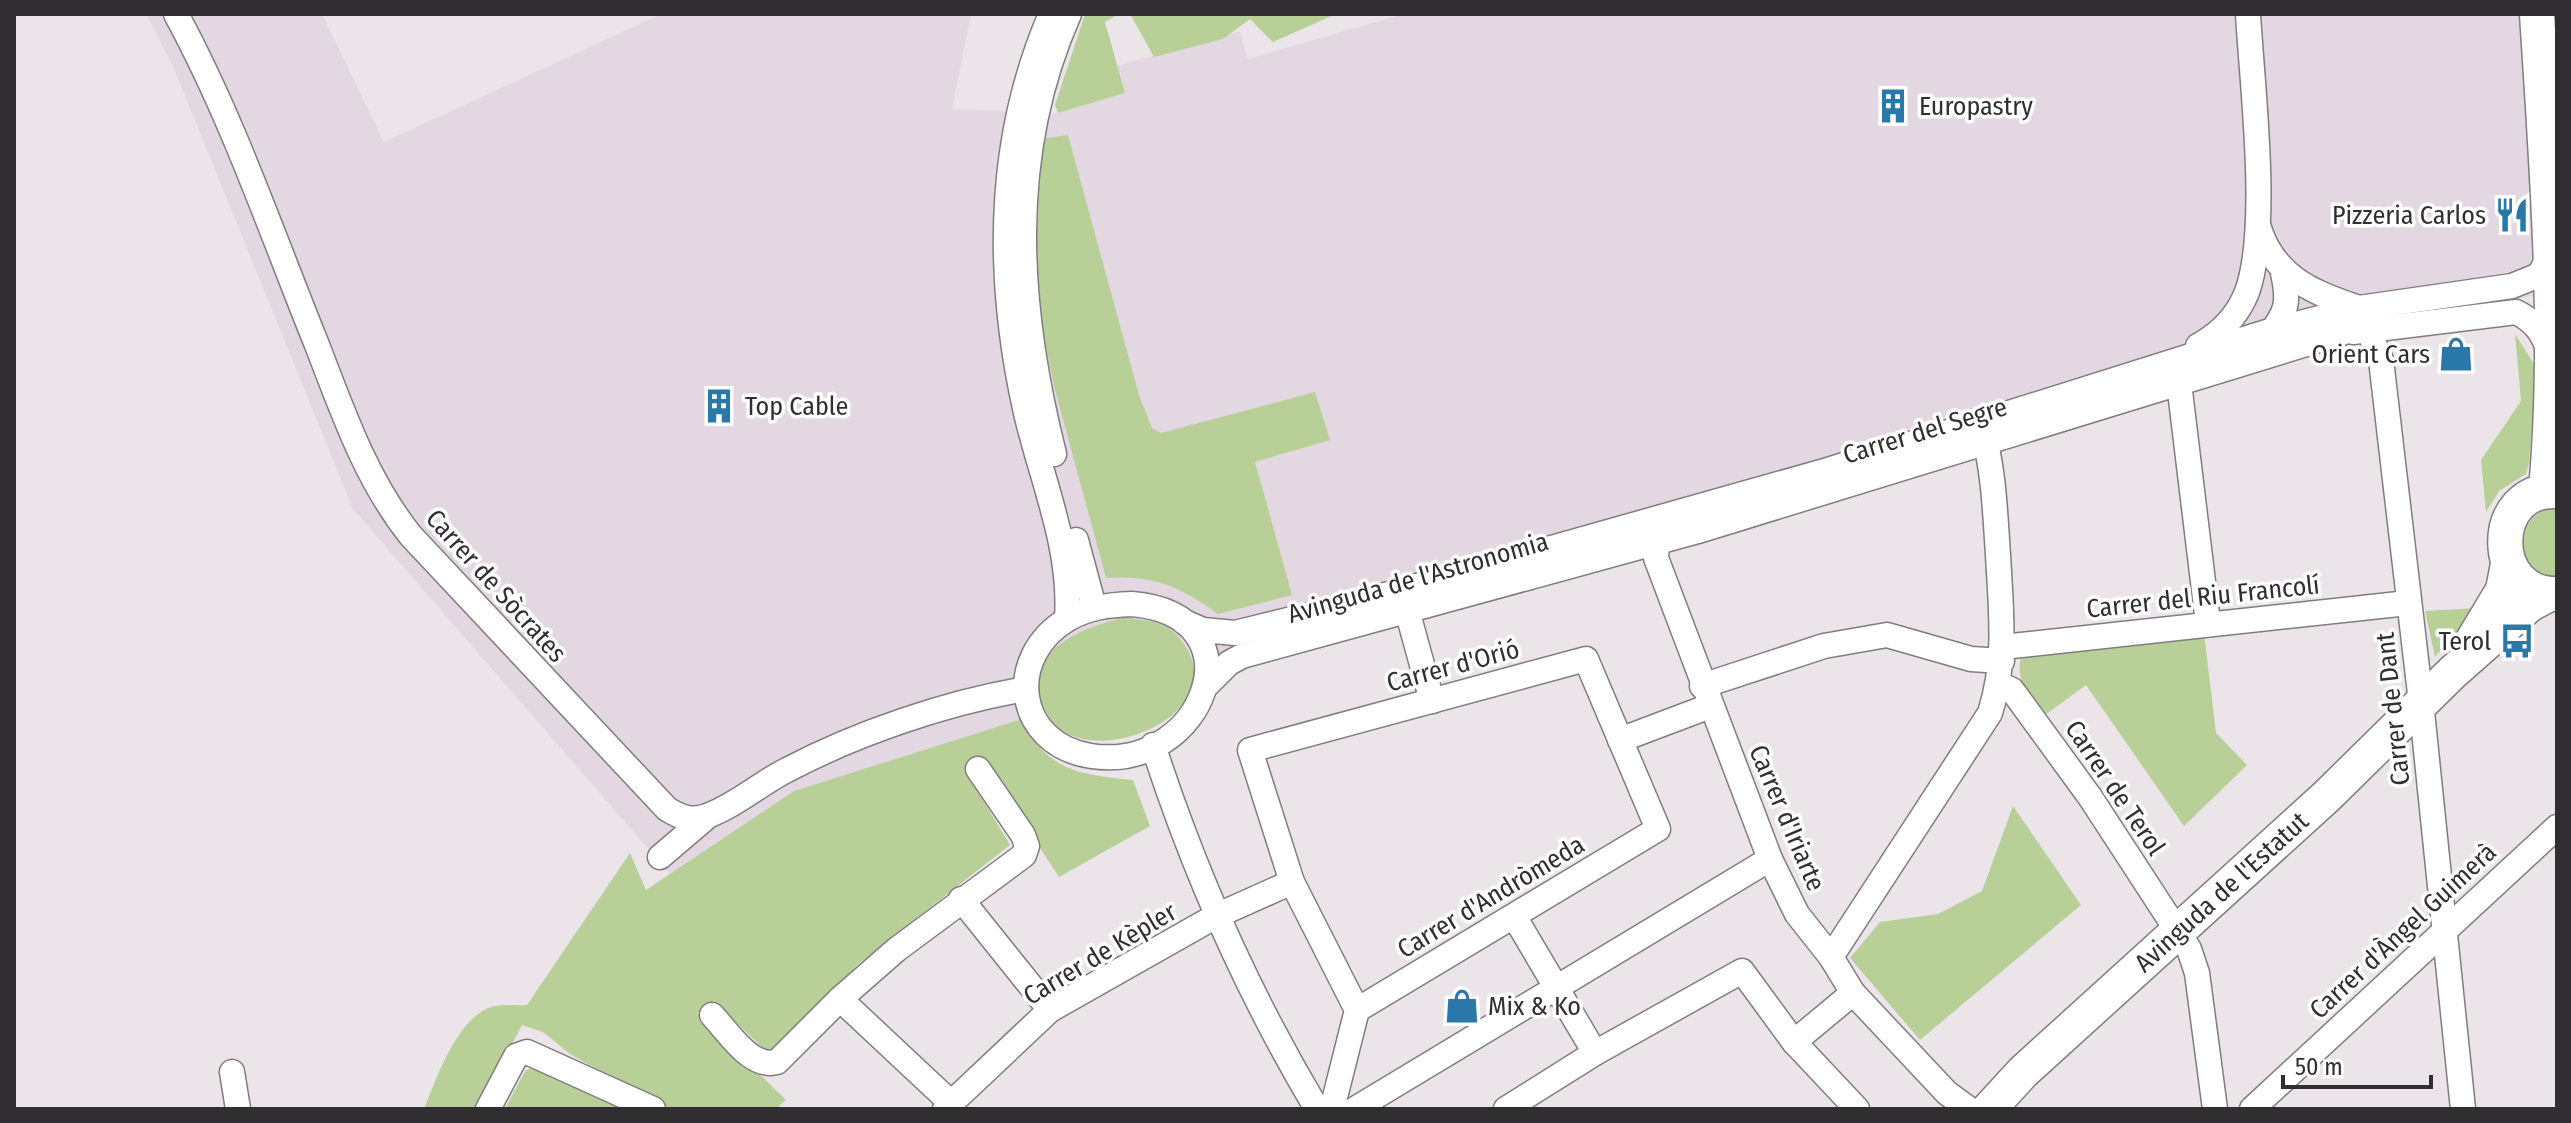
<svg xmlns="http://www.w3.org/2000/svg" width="2571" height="1123" font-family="'Fira Sans Condensed',sans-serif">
	<rect width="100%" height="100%" fill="#ebe5ea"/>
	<!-- built -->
	<polygon fill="#e3d8e2" points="146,14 322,14 384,142 661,14 971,14 952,109 1058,113 1125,93 1117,66 1240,31 1248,59 1403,14 2528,14 2539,295 2257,342 1589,554 1022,719 794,791 670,874 353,509 172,64"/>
	<!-- green -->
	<g fill="#b8d098">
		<polygon points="1085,14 1119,14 1105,22 1125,93 1058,113 1055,105"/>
		<polygon points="1130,14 1336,14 1273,42 1250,19 1223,39 1154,57"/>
		<path d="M1068,135L1139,395L1152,428L1161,433L1315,392L1330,440L1255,462L1292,595L1218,614C1179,586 1154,575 1106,578L1054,386L1039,312L1034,140Z"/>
		<polygon points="2515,334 2536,367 2529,463 2526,474 2499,491 2486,512 2481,460 2521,401"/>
		<path d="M2557,507V577C2511,577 2508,514 2557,507Z"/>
		<polygon points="2477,608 2435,657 2425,611"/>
		<path d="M1126,617C1138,620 1151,620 1162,624C1172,628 1178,636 1184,644C1227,708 1122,758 1070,735C1057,730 1047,716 1042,704C1022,649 1084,627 1126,617Z"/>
		<path d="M2204,633L2216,733L2247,765L2184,826L2086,685L2045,715C2029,695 2015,683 2021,657Z"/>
		<path d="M1022,719C1045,771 1082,775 1133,780L1150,826L1059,877L983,761L965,770L1010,845L857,965L771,1056L714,1001L697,1013L786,1100L776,1109H668L570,1054L543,1032L522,1025L477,1109H424C436,1079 459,1013 495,1006C505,1004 517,1006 527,1005L630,853L646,890L794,791Z"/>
		<polygon points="2013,806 2081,905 1920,1040 1850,958 1880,922 1938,914 1982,891"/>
		<polygon points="533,1067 624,1109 505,1109 525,1071"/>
	</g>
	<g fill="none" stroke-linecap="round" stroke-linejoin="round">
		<!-- street casing -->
		<g stroke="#817c80" stroke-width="27">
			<g id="street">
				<path d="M176,14C233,119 272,234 317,345C343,412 366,480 411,536L667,809C680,817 692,822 707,816C735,806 761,783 787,770C857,733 948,702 1026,689"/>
				<path d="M1051,14C996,141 996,279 1026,413C1042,481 1072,548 1067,619"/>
				<path d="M2258,225C2273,277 2312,292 2359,308L2381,360L2421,702L2463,1109"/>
				<path d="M2353,332L2516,312C2534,321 2543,332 2549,352"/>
				<path d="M2269,336C2286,312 2290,304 2283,273"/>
				<path d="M2198,346C2221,333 2237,317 2247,292C2270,228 2252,85 2248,14"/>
				<polyline points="2179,383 2208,623"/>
				<path d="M1054,454C1017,307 1006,156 1069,14"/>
				<polyline points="1076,540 1094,607"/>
				<polyline points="1657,543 1656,558 1770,859 1797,914 1831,957 1853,993 1947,1093 1969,1109"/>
				<path d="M1132,604C1263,615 1205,773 1091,756C1015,744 1004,657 1068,619C1088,607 1109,605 1132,604Z"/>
				<polyline points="1407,610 1432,701"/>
				<polyline points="1184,622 1203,630 1235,633 1353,604 1828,470 2273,330 2359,308 2512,286 2539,275 2549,257"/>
				<polyline points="2003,647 2408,603"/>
				<polyline points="1999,684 2012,690 2090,797 2189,949 2197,973 2215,1109"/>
				<polyline points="1702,686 1824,646 1887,635 1971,659 2002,661"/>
				<polyline points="1205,687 1229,663 1242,656 1698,531 2342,333"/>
				<polyline points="1620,740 1710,706"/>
				<path d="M1153,745C1194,872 1249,995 1317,1109"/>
				<polyline points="660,857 708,816"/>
				<polyline points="961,899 1050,1010"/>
				<polyline points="1514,916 1595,1053"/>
				<path d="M1831,957L1990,713C2007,660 2001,610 1998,555C1995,512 1994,470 1982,428"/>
				<polyline points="840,999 950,1102"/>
				<path d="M712,1015C729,1033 751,1069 777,1062L840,999L896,950L1024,855L1027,846L1023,835L978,769"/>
				<polyline points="1794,1042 1853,993"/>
				<polyline points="232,1072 238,1109"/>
				<polyline points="488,1109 516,1056 527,1052 653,1109"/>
				<polyline points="945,1109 1050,1010 1216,916 1292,882"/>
				<polyline points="1332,1109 1357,1010 1658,829 1586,659 1250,750 1292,882 1357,1010"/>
				<polyline points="1355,1109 1770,859"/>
				<polyline points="1506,1109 1595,1053 1742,971 1794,1042 1857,1109"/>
				<polyline points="2252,1109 2557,827"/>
			</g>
		</g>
		<!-- secondary casing -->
		<g stroke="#817c80" stroke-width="37">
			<g id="secondary">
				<path d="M2537,14C2547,172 2560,332 2546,490"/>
				<path d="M2557,491C2488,487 2488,596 2557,594"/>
				<polyline points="2470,645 2503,590 2508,564"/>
				<path id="s1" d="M1989,1109L2023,1072L2327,796L2453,672L2529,605L2549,594"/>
			</g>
		</g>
		<!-- street -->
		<use href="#street" stroke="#fff" stroke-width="24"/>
		<!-- secondary -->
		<use href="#secondary" stroke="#fff" stroke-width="34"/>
	</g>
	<!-- icons -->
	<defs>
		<g id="building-bare" transform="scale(2.76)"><path d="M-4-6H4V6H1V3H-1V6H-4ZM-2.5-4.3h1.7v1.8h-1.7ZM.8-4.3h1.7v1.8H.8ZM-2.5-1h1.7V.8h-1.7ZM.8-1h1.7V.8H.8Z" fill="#2a78aa" stroke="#fff" stroke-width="2.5" paint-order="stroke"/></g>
		<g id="restaurant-bare" transform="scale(2.76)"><path d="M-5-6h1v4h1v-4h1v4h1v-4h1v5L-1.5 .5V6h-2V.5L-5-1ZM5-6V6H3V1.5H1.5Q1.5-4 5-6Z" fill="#2a78aa" stroke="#fff" stroke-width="2.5" paint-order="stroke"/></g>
		<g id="shop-bare" transform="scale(2.76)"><path d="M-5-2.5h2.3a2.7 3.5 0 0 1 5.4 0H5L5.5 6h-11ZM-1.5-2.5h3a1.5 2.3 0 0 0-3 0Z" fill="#2a78aa" stroke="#fff" stroke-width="2.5" paint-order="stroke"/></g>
		<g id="bus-bare" transform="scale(2.76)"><path d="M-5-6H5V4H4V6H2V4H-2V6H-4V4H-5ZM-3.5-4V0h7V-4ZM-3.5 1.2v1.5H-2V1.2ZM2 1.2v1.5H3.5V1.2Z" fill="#2a78aa" stroke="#fff" stroke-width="2.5" paint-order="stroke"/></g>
	</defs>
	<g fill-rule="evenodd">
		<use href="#building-bare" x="1893" y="106"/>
		<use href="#restaurant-bare" x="2512" y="215"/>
		<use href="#shop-bare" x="2456" y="354"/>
		<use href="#building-bare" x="719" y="406"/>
		<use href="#bus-bare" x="2517" y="641"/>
		<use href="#shop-bare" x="1462" y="1006"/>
	</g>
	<g text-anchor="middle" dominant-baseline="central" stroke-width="7" stroke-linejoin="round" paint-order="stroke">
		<!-- poi labels -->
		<g font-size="26" fill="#302e30" stroke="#fff" text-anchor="start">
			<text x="1919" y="106">Europastry</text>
			<text x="2486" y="215" text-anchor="end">Pizzeria Carlos</text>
			<text x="2430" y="354" text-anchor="end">Orient Cars</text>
			<text x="745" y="406">Top Cable</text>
			<text x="2491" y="641" text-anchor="end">Terol</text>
			<text x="1488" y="1006">Mix &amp; Ko</text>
		</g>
		<!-- street labels -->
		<g font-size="26" fill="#302e30" stroke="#fff">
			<text transform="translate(1925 431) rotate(-17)">Carrer del Segre</text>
			<text transform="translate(1418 578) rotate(-16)">Avinguda de l'Astronomia</text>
			<text transform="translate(496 586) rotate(48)">Carrer de Sòcrates</text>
			<text transform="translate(2203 597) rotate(-6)">Carrer del Riu Francolí</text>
			<text transform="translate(1453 666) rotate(-15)">Carrer d'Orió</text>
			<text transform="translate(2393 709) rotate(-96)">Carrer de Dant</text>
			<text transform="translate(2115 788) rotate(56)">Carrer de Terol</text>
			<text transform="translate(1787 818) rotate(67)">Carrer d'Iriarte</text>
			<text stroke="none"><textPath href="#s1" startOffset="318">Avinguda de l'Estatut</textPath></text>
			<text transform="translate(1491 897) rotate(-31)">Carrer d'Andròmeda</text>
			<text transform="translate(2403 931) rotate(-43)">Carrer d'Àngel Guimerà</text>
			<text transform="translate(1100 954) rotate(-31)">Carrer de Kèpler</text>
		</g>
	</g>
	<!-- border -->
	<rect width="2571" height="1123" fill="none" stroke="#302e30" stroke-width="32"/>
	<!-- scale -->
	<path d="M2283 1075v12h148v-12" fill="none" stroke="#302e30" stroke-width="4"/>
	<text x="2295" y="1075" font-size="24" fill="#302e30" stroke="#ffffff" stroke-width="6" paint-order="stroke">50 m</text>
</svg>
